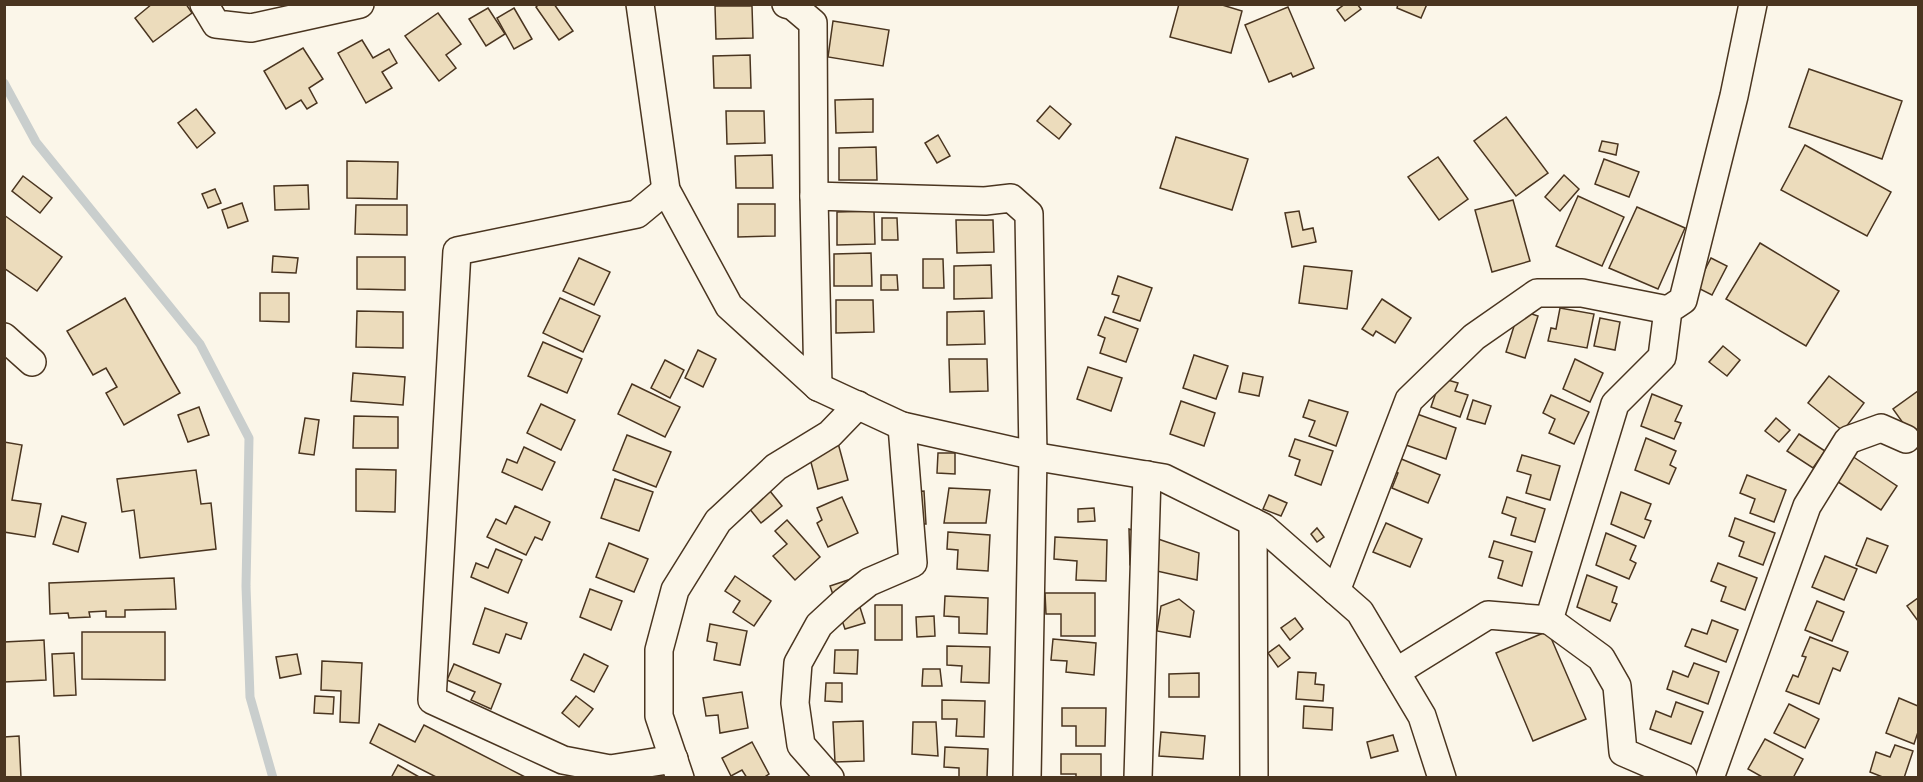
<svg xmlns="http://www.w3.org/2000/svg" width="1923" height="782" font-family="Karla,sans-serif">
	<rect width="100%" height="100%" fill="#fbf6e9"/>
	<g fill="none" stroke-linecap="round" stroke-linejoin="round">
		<!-- stream -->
		<polyline stroke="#c9cecd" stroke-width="9" points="4,83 36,142 200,344 249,438 246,586 250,697 273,778"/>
	</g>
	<!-- building -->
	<g fill="#ecdcbc" stroke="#4a3520" stroke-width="1.5">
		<polygon points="152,4 186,4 192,13 153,42 135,18"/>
		<polygon points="539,4 554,4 573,31 559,40 536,7"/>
		<polygon points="1179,4 1219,4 1242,11 1231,53 1170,37"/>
		<polygon points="1345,4 1357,4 1361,9 1345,21 1337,10"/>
		<polygon points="1398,4 1427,4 1421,18 1397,8"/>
		<polygon points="715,6 752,6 753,38 716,39"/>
		<polygon points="1288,7 1314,68 1293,77 1291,73 1269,82 1245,25"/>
		<polygon points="488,8 505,34 486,46 469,19"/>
		<polygon points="514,8 532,39 514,49 497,18"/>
		<polygon points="438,13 461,44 446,55 456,68 439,81 405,36"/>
		<polygon points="833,21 889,30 883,66 828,57"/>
		<polygon points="362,40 373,58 389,49 397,63 382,72 392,88 366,103 338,53"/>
		<polygon points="303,48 323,79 309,88 317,103 307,109 301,100 286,109 264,71"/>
		<polygon points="750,55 751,88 714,88 713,56"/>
		<polygon points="1809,69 1902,101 1882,159 1789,127"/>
		<polygon points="873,99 873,132 836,133 835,100"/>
		<polygon points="1050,106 1071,124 1059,139 1037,121"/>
		<polygon points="196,109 215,133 197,148 178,123"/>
		<polygon points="726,111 764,111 765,143 727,144"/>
		<polygon points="1506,117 1548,173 1516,196 1474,141"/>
		<polygon points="938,135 950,156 937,163 925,143"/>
		<polygon points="1176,137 1248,159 1232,210 1160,188"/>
		<polygon points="1602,141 1618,144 1616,155 1599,151"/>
		<polygon points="1805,145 1891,192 1867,236 1781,190"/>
		<polygon points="876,147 877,180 839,180 839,148"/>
		<polygon points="772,155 773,188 736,188 735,156"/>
		<polygon points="1438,157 1468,199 1439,220 1408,177"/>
		<polygon points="1604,159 1639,172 1629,197 1595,184"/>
		<polygon points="347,161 398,162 397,199 347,198"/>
		<polygon points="1564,175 1579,189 1560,211 1545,197"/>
		<polygon points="23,176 52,198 40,213 12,191"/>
		<polygon points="308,185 309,209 275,210 274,186"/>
		<polygon points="215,189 221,203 208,208 202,194"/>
		<polygon points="1578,196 1624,217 1602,266 1556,246"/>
		<polygon points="1513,200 1530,261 1492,272 1475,210"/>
		<polygon points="242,203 248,221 228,228 222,210"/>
		<polygon points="738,204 775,204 775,236 738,237"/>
		<polygon points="356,205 407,205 407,235 355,234"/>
		<polygon points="1637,207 1685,228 1658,289 1609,268"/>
		<polygon points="874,211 875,244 837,245 837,212"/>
		<polygon points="1299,211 1303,230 1313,228 1316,242 1292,247 1285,213"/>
		<polygon points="4,215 62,257 37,291 4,268"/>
		<polygon points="882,218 897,218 898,240 882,240"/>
		<polygon points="956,220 993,220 994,252 957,253"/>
		<polygon points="1760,243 1839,291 1806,346 1726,299"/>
		<polygon points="871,253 872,286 834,286 834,254"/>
		<polygon points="273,256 298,258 296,273 272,272"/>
		<polygon points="357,257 405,257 405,290 357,289"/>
		<polygon points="579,258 610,272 594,305 563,291"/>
		<polygon points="1711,258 1727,266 1712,295 1696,287"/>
		<polygon points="923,259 943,259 944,288 923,288"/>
		<polygon points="991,265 992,298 954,299 954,266"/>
		<polygon points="1304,266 1352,271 1347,309 1299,303"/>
		<polygon points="881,275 897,275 898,290 881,290"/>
		<polygon points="1118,276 1152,288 1140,321 1113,312 1119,296 1112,294"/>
		<polygon points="260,293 289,293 289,322 260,321"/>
		<polygon points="125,298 180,393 124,425 106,393 117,387 106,368 93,375 67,331"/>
		<polygon points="560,298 600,316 583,352 543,333"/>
		<polygon points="1382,299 1411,318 1395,343 1376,331 1373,336 1362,329"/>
		<polygon points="836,300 873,300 874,332 836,333"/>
		<polygon points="1560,308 1594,314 1587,348 1548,341 1551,328 1556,329"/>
		<polygon points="1519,310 1538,316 1525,358 1506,352"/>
		<polygon points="357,311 403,312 403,348 356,347"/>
		<polygon points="984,311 985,344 947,345 947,312"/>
		<polygon points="1105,317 1138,329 1126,362 1100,353 1105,338 1098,335"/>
		<polygon points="1600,318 1620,322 1615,350 1594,346"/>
		<polygon points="543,342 582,359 567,393 528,376"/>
		<polygon points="1723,346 1740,360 1727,376 1709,362"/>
		<polygon points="698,350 716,359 703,387 685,378"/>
		<polygon points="1194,355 1228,366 1216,399 1183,388"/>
		<polygon points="949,359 987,359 988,391 950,392"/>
		<polygon points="1575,359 1603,373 1590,402 1563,389"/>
		<polygon points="665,360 684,370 670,398 651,388"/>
		<polygon points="1088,367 1122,378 1111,411 1077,399"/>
		<polygon points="353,373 405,377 403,405 351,401"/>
		<polygon points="1243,373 1263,377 1259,396 1239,392"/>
		<polygon points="1829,376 1864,403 1843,431 1808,403"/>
		<polygon points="1441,378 1458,383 1455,391 1468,395 1460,417 1431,407"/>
		<polygon points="632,384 680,407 665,437 618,414"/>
		<polygon points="1918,391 1918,444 1893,409"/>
		<polygon points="1652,394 1682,406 1675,421 1681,423 1674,439 1641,426"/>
		<polygon points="1551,395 1589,412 1574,444 1549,433 1555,419 1543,413"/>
		<polygon points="1309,400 1348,412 1336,446 1309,436 1315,421 1303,417"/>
		<polygon points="1473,400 1491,406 1485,424 1467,419"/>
		<polygon points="1181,401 1215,413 1204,446 1170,434"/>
		<polygon points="541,404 575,420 561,450 527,433"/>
		<polygon points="199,407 209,435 188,442 178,415"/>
		<polygon points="1417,414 1456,428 1446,459 1406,445"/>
		<polygon points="354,416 398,417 398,448 353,448"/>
		<polygon points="305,418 319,420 314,455 299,453"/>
		<polygon points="1776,418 1790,430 1779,442 1765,431"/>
		<polygon points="1799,434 1825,451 1813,468 1787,451"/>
		<polygon points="627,435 671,452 656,487 613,470"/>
		<polygon points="1646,438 1676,451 1670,465 1676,468 1669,484 1635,470"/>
		<polygon points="1295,439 1333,451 1321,485 1295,475 1300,460 1289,456"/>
		<polygon points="4,442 22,445 12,500 41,504 35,537 4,532"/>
		<polygon points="838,443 848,480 818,489 808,451"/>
		<polygon points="524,447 555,462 542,490 502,472 507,459 517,463"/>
		<polygon points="938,453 955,453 955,474 937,473"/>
		<polygon points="1849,454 1897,486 1881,510 1832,478"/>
		<polygon points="1522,455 1560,466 1550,500 1526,493 1531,475 1517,471"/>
		<polygon points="1399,458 1440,475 1428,503 1392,488 1398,473 1393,471"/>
		<polygon points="356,469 396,470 395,512 356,511"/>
		<polygon points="196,470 201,504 211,503 216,549 140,558 134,510 122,512 117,479"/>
		<polygon points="1747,475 1786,490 1774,522 1750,513 1755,499 1740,493"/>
		<polygon points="615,479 653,492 639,531 601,518"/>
		<polygon points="761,480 782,506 761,523 740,497"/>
		<polygon points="949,488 990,490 986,523 944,523"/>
		<polygon points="924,491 926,524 914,524 912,492"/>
		<polygon points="1621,492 1651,504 1645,519 1651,521 1644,538 1611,524"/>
		<polygon points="1269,495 1287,503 1281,516 1263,509"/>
		<polygon points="842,497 858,533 828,547 817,523 822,520 817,508"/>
		<polygon points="1507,497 1545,509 1535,542 1511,535 1516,518 1502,513"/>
		<polygon points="515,506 550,522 542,540 535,537 526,555 487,537 496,519 506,524"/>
		<polygon points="1094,508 1095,521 1078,522 1078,509"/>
		<polygon points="62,516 86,523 78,552 53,544"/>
		<polygon points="1735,518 1775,533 1763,565 1739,556 1744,542 1729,536"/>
		<polygon points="787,520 820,557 795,580 773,556 787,544 775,531"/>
		<polygon points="1386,523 1422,539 1410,567 1373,552"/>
		<polygon points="1317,528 1324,537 1317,542 1311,534"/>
		<polygon points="1129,529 1199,553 1197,580 1130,565"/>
		<polygon points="948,532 990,535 988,571 957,569 958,550 947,549"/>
		<polygon points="1606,533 1636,546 1630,560 1636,563 1629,579 1596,565"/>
		<polygon points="1055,537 1107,540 1106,581 1076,580 1077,561 1054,559"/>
		<polygon points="1867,538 1888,546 1876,573 1856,565"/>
		<polygon points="1494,541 1532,552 1522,586 1498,578 1503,561 1489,557"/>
		<polygon points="609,543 648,559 634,592 596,577"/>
		<polygon points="496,549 522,560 508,593 471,577 476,563 488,568"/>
		<polygon points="1825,556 1857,569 1844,600 1812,587"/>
		<polygon points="1718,563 1757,578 1745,610 1721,601 1726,587 1711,581"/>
		<polygon points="1587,575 1617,587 1612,602 1617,604 1610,621 1577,607"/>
		<polygon points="735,576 771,601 754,626 733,612 740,601 725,591"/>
		<polygon points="174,578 176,609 125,610 125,617 106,617 106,611 89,612 90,617 69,618 68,613 50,614 49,583"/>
		<polygon points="851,579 865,623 845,629 830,586"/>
		<polygon points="590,589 622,601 611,630 580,617"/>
		<polygon points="1045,593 1095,593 1095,636 1061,636 1061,614 1046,614"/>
		<polygon points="945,596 988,598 987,634 959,633 959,617 944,616"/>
		<polygon points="1918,598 1918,621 1907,606"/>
		<polygon points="1179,599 1194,611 1190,637 1157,631 1161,606"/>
		<polygon points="1817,601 1844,612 1832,641 1805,630"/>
		<rect x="875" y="605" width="27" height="35"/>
		<polygon points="485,608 527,623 521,639 506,634 499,653 473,644"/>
		<polygon points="934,616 935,636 917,637 916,617"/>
		<polygon points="1295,618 1303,629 1290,640 1281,628"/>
		<polygon points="1712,620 1738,630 1726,662 1685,646 1692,629 1707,634"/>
		<polygon points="710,624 747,631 740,665 714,660 717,643 707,641"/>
		<polygon points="1548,631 1586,719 1533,741 1496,653"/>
		<polygon points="82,632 165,632 165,680 82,679"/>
		<polygon points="1810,637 1848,652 1840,671 1833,668 1819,704 1786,691 1793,675 1798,677 1806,657 1802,656"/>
		<polygon points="1053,639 1096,643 1094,675 1066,672 1067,661 1051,660"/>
		<polygon points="44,640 46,680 4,682 4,642"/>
		<polygon points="1279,645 1290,658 1278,667 1268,653"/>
		<polygon points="947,646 990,647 989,683 961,682 962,666 947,665"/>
		<polygon points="835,650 858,650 857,674 834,673"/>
		<polygon points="74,653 76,695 54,696 52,654"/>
		<polygon points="297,654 301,674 280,678 276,657"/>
		<polygon points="584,654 608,666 594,692 571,680"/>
		<polygon points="322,661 362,663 359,723 340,722 341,691 321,690"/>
		<polygon points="1694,663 1719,672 1708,704 1667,689 1673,671 1688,677"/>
		<polygon points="454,664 501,684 491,709 471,700 475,692 447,680"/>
		<polygon points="923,669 940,669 942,686 922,686"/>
		<polygon points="1298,672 1316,673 1315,684 1324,685 1323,701 1296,699"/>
		<polygon points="1199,673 1199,697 1169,697 1169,674"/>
		<polygon points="826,683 842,683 842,702 825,701"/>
		<polygon points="742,692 748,728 720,733 718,715 706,716 703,698"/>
		<polygon points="315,696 334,697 333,714 314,713"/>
		<polygon points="576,696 593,709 579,727 562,713"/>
		<polygon points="1899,698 1918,706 1918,732 1914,744 1886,733"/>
		<polygon points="942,700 985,701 984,737 956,736 957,719 942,719"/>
		<polygon points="1676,702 1703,712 1691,744 1650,729 1656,711 1671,717"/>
		<polygon points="1789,704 1819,719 1805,748 1774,733"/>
		<polygon points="1304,706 1333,708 1332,730 1303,728"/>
		<polygon points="1062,708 1106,708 1105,746 1076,746 1076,726 1062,726"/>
		<polygon points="863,721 864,761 835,762 833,722"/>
		<polygon points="913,722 936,722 938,756 912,754"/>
		<polygon points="379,724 415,742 424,725 527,778 438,778 370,743"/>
		<polygon points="1161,732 1205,736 1203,759 1159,756"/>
		<polygon points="1393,735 1398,751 1371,758 1367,742"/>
		<polygon points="19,736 21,778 4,778 4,737"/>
		<polygon points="1765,739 1803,759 1793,778 1764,778 1748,769"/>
		<polygon points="752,742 769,774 763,778 747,778 742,770 731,776 722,758"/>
		<polygon points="1895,745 1913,751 1904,778 1885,778 1870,772 1876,752 1890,757"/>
		<polygon points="945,747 988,749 987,778 959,778 959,768 944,767"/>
		<polygon points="1061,754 1101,754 1101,778 1076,778 1076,774 1061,774"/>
		<polygon points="398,765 421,778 391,778"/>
	</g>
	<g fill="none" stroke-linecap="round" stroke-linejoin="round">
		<!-- street casing -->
		<g stroke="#4a3520" stroke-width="30">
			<g id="street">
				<polyline points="204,4 216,24 251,28 360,4"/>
				<polyline points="640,4 666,190 729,306 818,387 902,426 1044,458 1164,478 1263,527 1360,612 1422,716 1442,778"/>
				<polyline points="786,4 793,6 813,23 814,196"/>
				<polyline points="666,190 637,214 457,251 432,700 563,760 610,769 674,759"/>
				<polyline points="4,337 32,362"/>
				<polyline points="818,387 814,196 985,201 1011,198 1029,214 1033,456 1027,778"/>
				<polyline points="1253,522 1254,778"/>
				<polyline points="1336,591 1409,400 1474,337 1537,293 1582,293 1668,310"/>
				<polyline points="1549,620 1601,658 1617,686 1623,752 1683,778"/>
				<polyline points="1396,672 1488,615 1549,620 1615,404 1662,357 1668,310 1683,300 1734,96 1753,4"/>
				<polyline points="680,778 659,716 659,650 675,590 718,521 776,467 830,434 858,405"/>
				<polyline points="830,778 801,745 795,703 798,663 819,625 845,601 869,582 913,563 902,426"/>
				<polyline points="1138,778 1147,475"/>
				<polyline points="1710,778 1807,506 1848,440 1881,428 1906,439"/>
			</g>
		</g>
		<!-- street -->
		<use href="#street" stroke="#fbf6e9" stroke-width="27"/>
	</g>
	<!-- border -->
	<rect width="1923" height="782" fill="none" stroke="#4a3520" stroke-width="12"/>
</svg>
